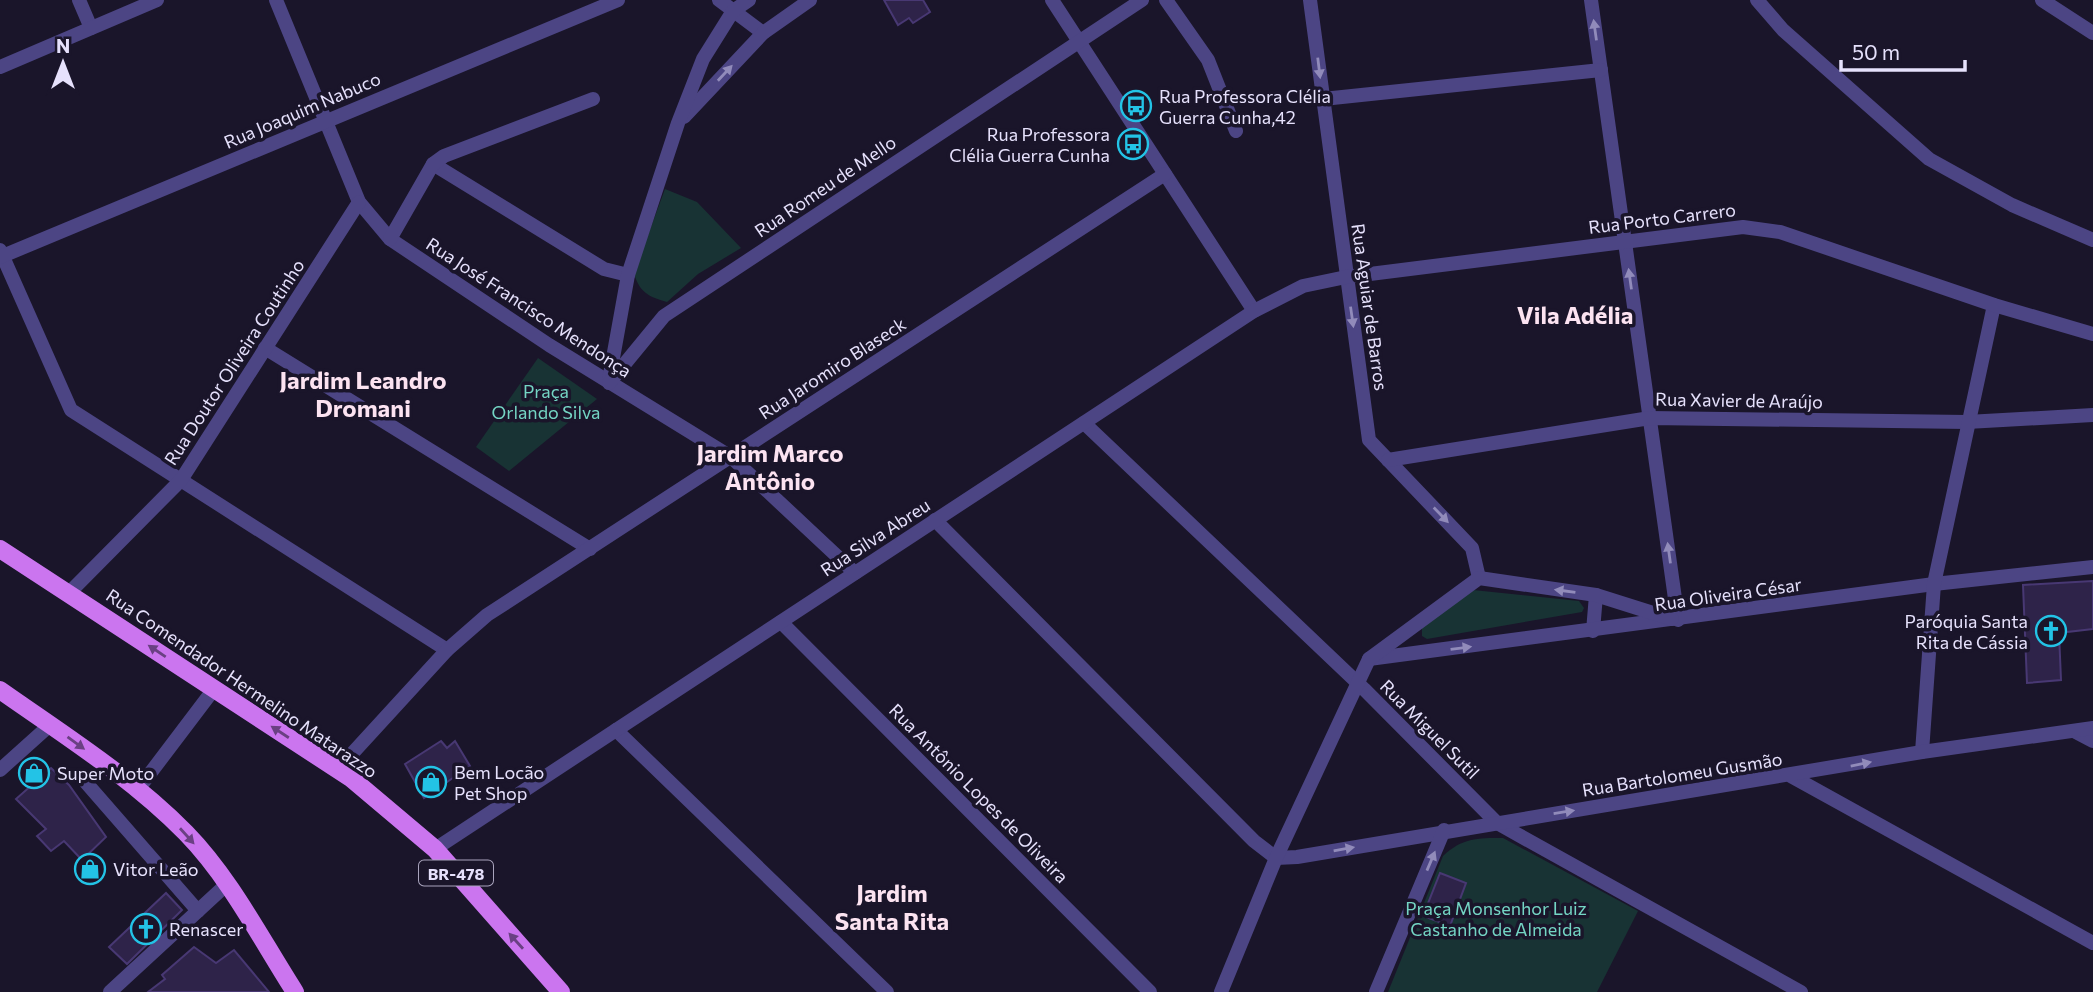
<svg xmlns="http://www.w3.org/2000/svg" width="2093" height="992" font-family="Commissioner,sans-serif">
	<rect width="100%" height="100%" fill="#1a152a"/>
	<!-- green -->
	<g fill="#183334">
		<path d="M665,189L697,202L741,248L698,274L667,302C649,297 639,292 634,273Z"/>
		<polygon points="538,358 597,399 509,471 476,447"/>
		<polygon points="1473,590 1579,601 1584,608 1582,612 1427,639 1422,636 1422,627"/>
		<path d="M1503,838L1638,911L1597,992H1388L1443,856C1462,838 1477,838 1503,838Z"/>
	</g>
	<!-- building -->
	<g fill="#2e2349" stroke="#483873" stroke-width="2">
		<polygon points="884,0 923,0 930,12 913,23 909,18 898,25"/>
		<polygon points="2093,581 2093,629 2059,633 2061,680 2027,683 2023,585"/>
		<polygon points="441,741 447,748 455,741 470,766 424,798 405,764"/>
		<polygon points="51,768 69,785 106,837 82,860 64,841 51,851 37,836 46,829 16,799"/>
		<polygon points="1440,873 1466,883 1450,926 1423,916"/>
		<polygon points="166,893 182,910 127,964 109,947"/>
		<polygon points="194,947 216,963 234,950 269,992 148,992 165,979 162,975"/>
	</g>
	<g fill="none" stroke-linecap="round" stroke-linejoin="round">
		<!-- street -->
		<g stroke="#4c4584" stroke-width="14">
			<polyline points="79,0 91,28"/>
			<polyline points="276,0 359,202 390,239 549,345 731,457 855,573"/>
			<polyline points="719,0 763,33"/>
			<polyline points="1052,0 1254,311"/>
			<polyline points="1166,0 1208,60 1236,131"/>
			<polyline points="1310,0 1369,440 1472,548 1479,578"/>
			<polyline points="1591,0 1678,620"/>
			<polyline points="1757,0 1783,30 1929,159 2012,205 2093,240"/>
			<polyline points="2042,0 2093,33"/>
			<polyline points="0,67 157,0"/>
			<polyline points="1323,99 1601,70"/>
			<polyline points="684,117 763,33 810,0"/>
			<polyline points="433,164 604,269 628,275"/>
			<polyline points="390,239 433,164 444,156 593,99"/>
			<polyline points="0,250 71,410 447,650"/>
			<polyline points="0,257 618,0"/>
			<polyline points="265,348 590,549"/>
			<polyline points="609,380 628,275 678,123 703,59 733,11 749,0"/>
			<polyline points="609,383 664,316 1142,0"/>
			<polyline points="1084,423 1364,689 1497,823 1801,992"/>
			<polyline points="1388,460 1650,418 1967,422 2093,415"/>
			<polyline points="935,520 1254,841 1276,858"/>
			<polyline points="70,592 181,480 359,202"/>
			<polyline points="781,622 1150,992"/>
			<polyline points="1593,631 1596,595"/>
			<polyline points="1369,659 1934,584 2093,567"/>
			<polyline points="616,730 887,992"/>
			<polyline points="2074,731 2093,741"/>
			<polyline points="1922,752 1934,584 1994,305"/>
			<polyline points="338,769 447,650 487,615 1165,174"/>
			<polyline points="0,770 50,725"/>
			<polyline points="1791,776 2093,943"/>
			<polyline points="82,778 198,911"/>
			<polyline points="139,788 214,689"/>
			<polyline points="435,849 1254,311 1303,286 1346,277 1743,227 1780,232 1994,305 2093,334"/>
			<polyline points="1276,858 1297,857 1922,752 2093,728"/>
			<polyline points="110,992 226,885"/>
			<polyline points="1221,992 1276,858 1369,659 1479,578 1596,595 1672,619"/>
			<polyline points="1376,992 1444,830"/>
		</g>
		<!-- primary -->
		<g stroke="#cb75ef" stroke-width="18">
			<polyline points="0,549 352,779 435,849 561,992"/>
			<path d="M0,690C64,735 131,777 186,833C230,878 261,939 295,992"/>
		</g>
	</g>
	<!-- one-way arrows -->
	<defs><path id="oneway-solid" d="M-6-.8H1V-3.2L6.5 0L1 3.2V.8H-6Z" transform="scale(1.75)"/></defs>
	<g fill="#918bba">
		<use href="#oneway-solid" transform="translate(1595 30) rotate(-98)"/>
		<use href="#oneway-solid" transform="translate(1319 68) rotate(83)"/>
		<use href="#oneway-solid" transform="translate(725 73) rotate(-47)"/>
		<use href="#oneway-solid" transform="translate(1630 279) rotate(-98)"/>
		<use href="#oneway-solid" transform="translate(1352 317) rotate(82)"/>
		<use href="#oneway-solid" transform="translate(1441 515) rotate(46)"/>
		<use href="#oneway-solid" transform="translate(1669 553) rotate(-98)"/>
		<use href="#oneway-solid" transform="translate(1565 591) rotate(-172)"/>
		<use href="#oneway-solid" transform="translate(1461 648) rotate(-7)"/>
		<use href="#oneway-solid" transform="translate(1861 764) rotate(-11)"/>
		<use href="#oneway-solid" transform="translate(1564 812) rotate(-9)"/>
		<use href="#oneway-solid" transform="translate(1344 849) rotate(-10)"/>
		<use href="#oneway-solid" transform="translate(1431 861) rotate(-67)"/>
	</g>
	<g fill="#6a4083">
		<use href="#oneway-solid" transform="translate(157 651) rotate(-146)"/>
		<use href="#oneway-solid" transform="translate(280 732) rotate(-147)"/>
		<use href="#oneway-solid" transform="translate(76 743) rotate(36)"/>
		<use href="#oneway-solid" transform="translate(187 836) rotate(48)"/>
		<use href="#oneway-solid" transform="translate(516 941) rotate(-132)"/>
	</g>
	<!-- icons -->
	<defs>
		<g id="bus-ring" transform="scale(1.575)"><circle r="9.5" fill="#1a152a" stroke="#23c3e6" stroke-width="1.5"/><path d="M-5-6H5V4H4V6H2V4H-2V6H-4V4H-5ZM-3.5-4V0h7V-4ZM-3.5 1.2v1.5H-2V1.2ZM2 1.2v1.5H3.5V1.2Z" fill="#23c3e6"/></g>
		<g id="church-ring" transform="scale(1.575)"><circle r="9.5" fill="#1a152a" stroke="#23c3e6" stroke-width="1.5"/><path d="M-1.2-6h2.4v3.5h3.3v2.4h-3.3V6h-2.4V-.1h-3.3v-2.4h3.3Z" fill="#23c3e6"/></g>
		<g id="shop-ring" transform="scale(1.575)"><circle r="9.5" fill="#1a152a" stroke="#23c3e6" stroke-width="1.5"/><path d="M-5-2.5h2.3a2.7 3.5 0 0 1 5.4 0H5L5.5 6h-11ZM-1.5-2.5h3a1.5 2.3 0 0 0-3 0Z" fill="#23c3e6"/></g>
	</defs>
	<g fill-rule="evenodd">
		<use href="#bus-ring" x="1136" y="106"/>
		<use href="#bus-ring" x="1133" y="144"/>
		<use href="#church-ring" x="2051" y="631"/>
		<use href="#shop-ring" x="34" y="773"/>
		<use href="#shop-ring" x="431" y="782"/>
		<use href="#shop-ring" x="90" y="869"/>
		<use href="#church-ring" x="146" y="929"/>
	</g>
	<g text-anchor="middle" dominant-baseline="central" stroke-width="7" stroke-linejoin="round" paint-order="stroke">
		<!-- shield labels -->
		<rect fill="#1a152a" stroke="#a9a4bd" stroke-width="2" x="419" y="860.5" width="74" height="25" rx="5"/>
		<g font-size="16" font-weight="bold" fill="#e6e1fc">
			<text x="456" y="873">BR-478</text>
		</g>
		<!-- poi labels -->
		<g font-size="18" fill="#e6e1fc" stroke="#1a152a" text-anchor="start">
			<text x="1159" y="96">Rua Professora Clélia<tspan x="1159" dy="21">Guerra Cunha,42</tspan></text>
			<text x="1110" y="134" text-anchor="end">Rua Professora<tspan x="1110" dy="21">Clélia Guerra Cunha</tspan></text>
			<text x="2028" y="621" text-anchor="end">Paróquia Santa<tspan x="2028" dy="21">Rita de Cássia</tspan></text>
			<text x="454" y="772">Bem Locão<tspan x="454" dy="21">Pet Shop</tspan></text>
			<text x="57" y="773">Super Moto</text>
			<text x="113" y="869">Vitor Leão</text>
			<text x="169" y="929">Renascer</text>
		</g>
		<!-- street labels -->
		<g font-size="18" fill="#e6e1fc" stroke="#1a152a">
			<text transform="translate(302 110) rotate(-23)">Rua Joaquim Nabuco</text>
			<text transform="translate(825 186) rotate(-34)">Rua Romeu de Mello</text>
			<text transform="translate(1662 218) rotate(-7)">Rua Porto Carrero</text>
			<text transform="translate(529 307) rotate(33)">Rua José Francisco Mendonça</text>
			<text transform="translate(1370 307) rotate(82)">Rua Aguiar de Barros</text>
			<text transform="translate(234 362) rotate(-57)">Rua Doutor Oliveira Coutinho</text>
			<text transform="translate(832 368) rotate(-33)">Rua Jaromiro Blaseck</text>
			<text transform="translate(1739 400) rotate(1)">Rua Xavier de Araújo</text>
			<text transform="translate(875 537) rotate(-33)">Rua Silva Abreu</text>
			<text transform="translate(1728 594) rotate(-8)">Rua Oliveira César</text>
			<text transform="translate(242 683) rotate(34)">Rua Comendador Hermelino Matarazzo</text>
			<text transform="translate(1430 729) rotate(45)">Rua Miguel Sutil</text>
			<text transform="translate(1682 774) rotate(-9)">Rua Bartolomeu Gusmão</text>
			<text transform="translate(979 793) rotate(45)">Rua Antônio Lopes de Oliveira</text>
		</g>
		<!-- park labels -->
		<g font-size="18" fill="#74d5c4" stroke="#1a152a">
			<text x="546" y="391">Praça<tspan x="546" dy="21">Orlando Silva</tspan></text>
			<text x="1496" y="908">Praça Monsenhor Luiz<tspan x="1496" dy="21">Castanho de Almeida</tspan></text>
		</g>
		<!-- district labels -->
		<g font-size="24" font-weight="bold" fill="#fce3f1" stroke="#1a152a">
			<text x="1575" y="314">Vila Adélia</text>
			<text x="363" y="379">Jardim Leandro<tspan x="363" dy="28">Dromani</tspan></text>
			<text x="770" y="452">Jardim Marco<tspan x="770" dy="28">Antônio</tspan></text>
			<text x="892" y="892">Jardim<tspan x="892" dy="28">Santa Rita</tspan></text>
		</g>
	</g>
	<!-- north arrow -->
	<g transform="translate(63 63)" stroke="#1a152a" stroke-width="5" paint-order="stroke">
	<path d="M0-5L12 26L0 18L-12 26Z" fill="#e6e1fc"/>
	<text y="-10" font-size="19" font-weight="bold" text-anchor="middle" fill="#e6e1fc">N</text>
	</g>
	<!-- scale -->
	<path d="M1841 60v10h124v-10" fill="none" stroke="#e6e1fc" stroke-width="3.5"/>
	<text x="1852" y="60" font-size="21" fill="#e6e1fc" stroke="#1a152a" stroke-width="5" paint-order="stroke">50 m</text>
</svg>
